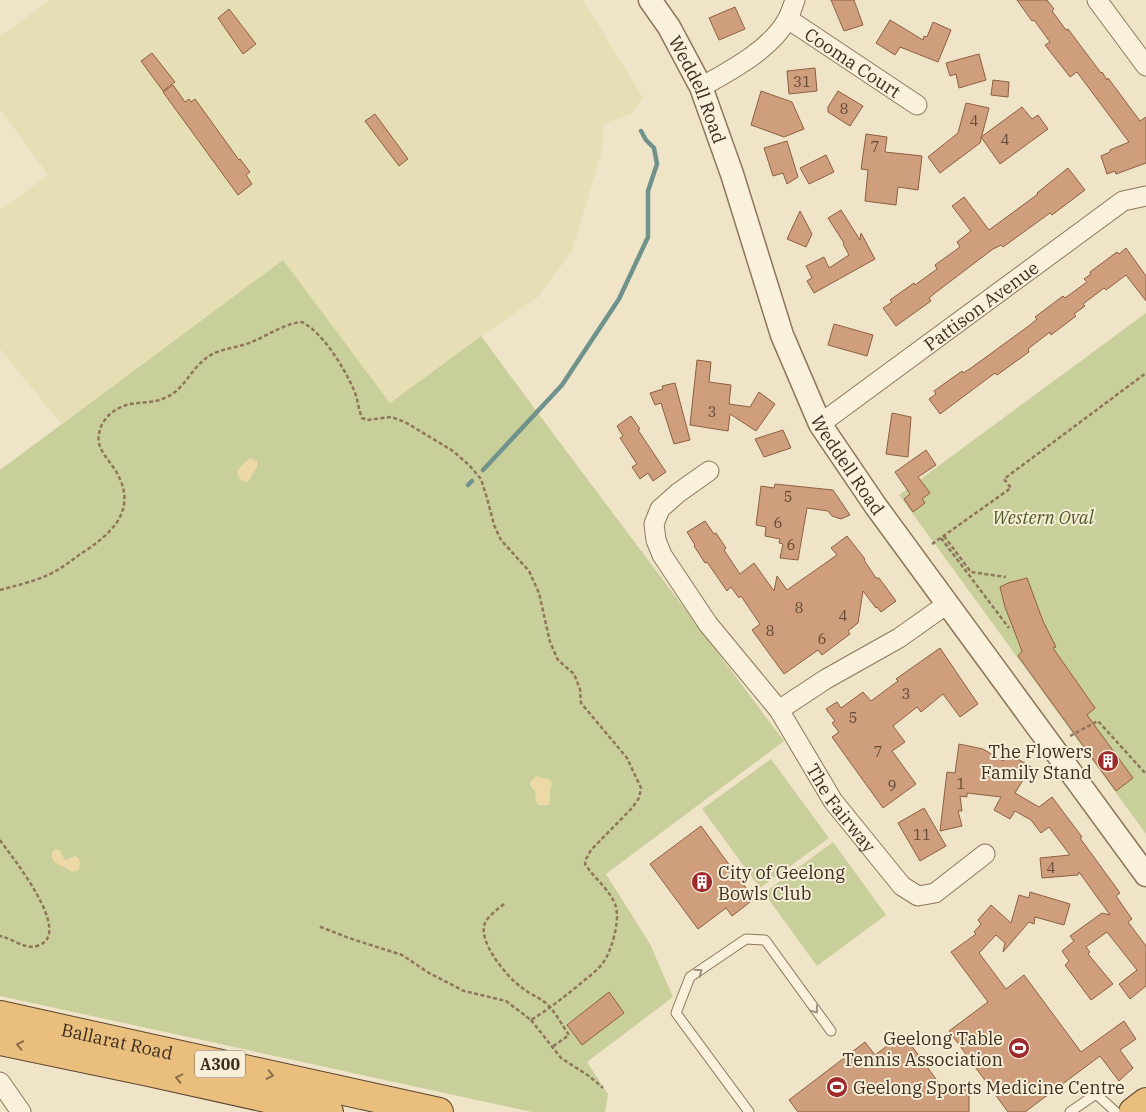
<svg xmlns="http://www.w3.org/2000/svg" width="1146" height="1112" font-family="'IBM Plex Serif',serif">
	<rect width="100%" height="100%" fill="#f0e4c8"/>
	<!-- farmland -->
	<polygon fill="#e6deb5" points="50,0 583,0 643,98 633,113 603,124 602,151 572,251 538,297 481,336 390,403 283,261 61,424 0,349 0,210 48,175 0,109 0,36"/>
	<!-- green -->
	<g fill="#c9cf9b">
		<polygon points="283,260 390,403 481,336 555,436 784,741 606,874 650,944 673,997 587,1062 608,1094 605,1112 532,1112 0,996 0,470"/>
		<polygon points="1146,313 1146,834 899,495"/>
		<polygon points="771,759 829,838 760,888 702,809"/>
		<polygon points="833,842 886,915 817,966 764,893"/>
	</g>
	<!-- sand -->
	<g fill="#ecd9a5">
		<path d="M250,458L257,461V468C252,473 251,479 248,482C241,482 238,478 237,472C238,469 248,459 250,458Z"/>
		<polygon points="536,776 550,780 552,783 550,792 550,801 548,805 539,805 536,801 535,791 530,785 530,782"/>
		<path d="M55,849L60,850L64,859L66,860L75,856L78,858L81,864L78,871L71,872C63,863 50,867 52,852Z"/>
	</g>
	<g fill="none" stroke-linecap="round" stroke-linejoin="round">
		<!-- stream -->
		<g stroke="#6f938a" stroke-width="4.5">
			<polyline points="483,470 562,385 619,299 648,237 648,191 657,164 654,148 646,140 641,131"/>
			<polyline points="468,485 472,481"/>
		</g>
	</g>
	<!-- building -->
	<g fill="#cf9f7d" stroke="#8d5f41">
		<polygon points="831,0 854,0 863,25 844,31"/>
		<polygon points="1017,0 1047,0 1054,9 1052,11 1066,30 1068,29 1101,73 1102,72 1107,80 1108,78 1140,121 1146,117 1146,163 1116,174 1115,171 1107,174 1101,156 1110,152 1110,150 1129,142 1077,72 1070,77 1045,45 1050,42 1034,20 1032,21"/>
		<polygon points="735,7 745,29 719,40 709,18"/>
		<polygon points="229,9 256,44 243,54 218,18"/>
		<polygon points="890,20 923,40 924,36 927,37 933,22 951,30 938,62 900,47 895,55 876,43"/>
		<polygon points="152,53 175,82 163,91 141,61"/>
		<polygon points="979,54 986,80 959,88 956,74 950,76 946,63"/>
		<polygon points="815,68 817,91 789,94 787,71"/>
		<polygon points="993,80 1009,82 1008,97 991,95"/>
		<polygon points="173,85 185,102 189,99 191,102 195,99 239,160 240,159 250,172 246,175 252,184 238,195 163,92"/>
		<polygon points="761,91 792,102 804,129 784,137 751,125"/>
		<polygon points="838,91 863,106 850,126 828,112 828,107"/>
		<polygon points="966,103 989,108 980,143 940,173 928,157 958,133"/>
		<polygon points="1022,107 1032,119 1038,115 1048,129 1000,164 981,137"/>
		<polygon points="375,114 408,159 399,166 365,121"/>
		<polygon points="866,134 887,137 885,152 922,156 918,190 898,187 896,205 865,201 868,170 861,169"/>
		<polygon points="787,141 798,177 787,184 783,173 773,176 764,148"/>
		<polygon points="826,155 834,172 809,184 800,168"/>
		<polygon points="1068,168 1085,190 1052,215 1050,213 1003,247 1001,245 993,249 935,293 929,298 931,301 896,326 883,308 892,302 890,300 914,283 915,285 937,269 935,265 960,247 957,242 971,231 952,206 964,197 989,230 1038,194 1037,193"/>
		<polygon points="841,210 860,240 861,233 875,259 814,293 807,281 812,278 806,266 824,257 829,268 849,255 843,244 844,243 828,218"/>
		<polygon points="800,211 812,234 806,247 787,239"/>
		<polygon points="1126,248 1146,276 1146,301 1126,275 1106,290 1104,288 1083,304 1085,306 1074,314 1076,316 1051,335 1050,332 1028,349 1029,352 997,375 995,373 940,414 929,399 936,394 934,391 962,371 963,373 971,368 1030,325 1037,319 1035,317 1063,296 1065,298 1087,282 1084,279 1091,274 1090,272 1117,252 1119,254"/>
		<polygon points="834,324 873,335 867,356 828,345"/>
		<polygon points="697,360 711,362 709,382 731,385 729,404 750,407 759,392 775,404 756,431 730,414 728,431 690,425"/>
		<polygon points="675,383 690,440 674,444 661,403 655,405 650,393 663,389 662,386"/>
		<polygon points="892,413 911,417 908,457 886,454"/>
		<polygon points="631,416 640,429 638,430 666,472 653,481 648,473 640,479 632,467 637,464 620,438 623,436 617,426"/>
		<polygon points="783,430 791,448 764,457 755,439"/>
		<polygon points="926,450 936,465 918,477 930,493 922,499 925,503 913,512 904,499 910,494 895,472"/>
		<polygon points="775,484 833,490 850,515 841,519 832,516 828,511 807,508 798,560 780,558 783,544 779,543 780,539 765,536 766,527 756,525 761,486 774,488"/>
		<polygon points="705,521 714,534 716,533 726,548 724,550 740,574 754,563 774,591 777,576 787,590 837,555 831,548 847,536 865,559 864,560 876,578 879,578 896,601 881,612 877,607 876,608 863,591 858,623 848,631 850,634 822,655 818,650 784,674 752,630 760,624 741,596 739,598 731,587 727,591 707,562 705,563 694,546 695,545 687,532"/>
		<polygon points="1027,578 1043,621 1056,647 1053,648 1095,708 1087,715 1133,778 1116,791 1018,656 1022,651 1005,607 1000,587 1008,583"/>
		<polygon points="940,648 978,704 960,717 943,694 921,712 917,707 893,726 905,742 892,751 916,784 883,808 832,737 839,732 832,723 835,721 826,709 837,702 841,708 863,692 871,701 898,681 896,679"/>
		<polygon points="959,744 983,749 1003,761 1008,753 1031,767 1015,793 1039,807 1052,797 1082,837 1080,838 1120,893 1116,896 1132,919 1128,922 1146,946 1146,986 1130,999 1119,984 1137,970 1107,932 1086,947 1090,952 1088,954 1113,984 1091,1000 1065,965 1069,961 1062,951 1074,941 1070,936 1102,913 1110,915 1079,872 1078,875 1042,878 1040,858 1070,855 1049,827 1041,833 1031,820 1015,811 1010,819 994,810 1001,797 967,793 967,797 960,796 962,811 958,811 962,826 940,831 947,772 955,773"/>
		<polygon points="924,808 946,846 920,861 898,823"/>
		<polygon points="701,826 754,899 732,916 726,908 698,929 650,864"/>
		<polygon points="1030,892 1070,904 1064,925 1035,917 1034,924 1029,922 1003,952 1005,943 996,935 979,953 1006,989 1024,975 1081,1052 1124,1021 1136,1039 1120,1050 1133,1068 1119,1081 1100,1056 1025,1112 1008,1112 949,1031 988,1002 951,952 976,934 974,932 981,924 978,920 991,905 1011,923 1019,895 1029,898"/>
		<polygon points="609,992 624,1013 582,1045 567,1025"/>
		<polygon points="903,1034 941,1086 969,1086 969,1112 798,1112 789,1100 865,1042 875,1055"/>
	</g>
	<g fill="none" stroke-linecap="round" stroke-linejoin="round">
		<!-- service casing -->
		<g stroke="#8d765c" stroke-width="11">
			<g id="service">
				<polyline points="749,1112 676,1013 690,977 746,939 765,940 831,1031"/>
				<polyline points="1070,1112 1096,1094 1116,1112"/>
			</g>
		</g>
		<!-- minor casing -->
		<g stroke="#8d765c" stroke-width="21">
			<g id="minor">
				<polyline points="1097,0 1146,66"/>
				<path id="s1" d="M788,19L917,105"/>
				<path d="M701,87C730,71 772,49 788,18C791,12 793,6 795,0"/>
				<path id="s2" d="M820,424L1123,201L1146,196"/>
				<path id="s3" d="M709,471L678,493L660,509L654,524L656,540L662,555L708,624L779,710L833,801L902,886L918,896L935,893L985,854"/>
				<polyline points="779,710 826,679 899,638 947,604"/>
				<polyline points="0,1082 21,1112"/>
			</g>
		</g>
		<!-- tertiary casing -->
		<g stroke="#8d765c" stroke-width="25">
			<g id="tertiary">
				<path id="s4" d="M650,0L669,27L701,87L732,174L782,335L820,424L875,505L1146,875"/>
			</g>
		</g>
		<!-- trunk casing -->
		<g stroke="#5b4430" stroke-width="30">
			<g id="trunk">
				<path id="s5" d="M0,1015L439,1112"/>
				<polyline points="0,1041 149,1072 329,1112"/>
				<polyline points="1133,1112 1146,1102"/>
			</g>
		</g>
		<!-- path -->
		<g stroke="#8d765c" stroke-width="2.5" stroke-dasharray="4 2.5" stroke-linecap="butt">
			<polyline points="944,536 971,572 1006,577"/>
			<polyline points="941,538 1009,628"/>
			<polyline points="932,544 1011,488 1004,479 1146,373"/>
			<path d="M0,590C18,585 37,581 54,572C63,567 71,561 79,555C107,537 137,514 119,477C112,461 93,449 100,430C101,424 106,418 110,414C131,397 147,407 167,397C184,389 190,371 204,360C216,349 232,349 246,344C265,338 281,324 302,322C323,333 343,366 353,388C358,398 358,409 362,418L367,420L391,417L405,422L453,451L469,465L481,479L487,498L494,525L501,540L529,571L539,593L550,642L558,660L574,674L580,689L581,703L627,758L641,788L639,798L632,808L591,850L586,859L585,864C594,878 609,889 615,904C621,919 612,950 603,963C597,971 588,977 580,984C564,997 549,1009 531,1020L506,1001L464,991L429,973L402,955L349,938L318,926"/>
			<polyline points="1070,736 1098,721 1146,774"/>
			<path d="M0,840C11,856 76,935 37,946C25,950 12,938 0,936"/>
			<path d="M504,904C498,909 488,916 485,923C477,941 507,977 521,987C529,994 539,997 547,1004C556,1013 562,1025 569,1035L552,1047"/>
			<polyline points="531,1020 561,1058 589,1076 603,1088"/>
		</g>
		<!-- service -->
		<use href="#service" stroke="#faf1dc" stroke-width="9"/>
		<!-- minor -->
		<use href="#minor" stroke="#faf1dc" stroke-width="19"/>
		<!-- tertiary -->
		<use href="#tertiary" stroke="#faf1dc" stroke-width="22"/>
		<!-- trunk -->
		<use href="#trunk" stroke="#eabe7c" stroke-width="28"/>
	</g>
	<!-- one-way arrows -->
	<defs><path id="oneway-chevron" d="M-2-3.5L2.5 0L-2 3.5" fill="none" stroke-width="1.6" stroke-linecap="round" stroke-linejoin="round" transform="scale(1.25)"/></defs>
	<g stroke="#9c907e">
		<use href="#oneway-chevron" transform="translate(699 972) rotate(-35)"/>
		<use href="#oneway-chevron" transform="translate(815 1010) rotate(53)"/>
	</g>
	<g stroke="#8b6f49">
		<use href="#oneway-chevron" transform="translate(20 1045) rotate(-168)"/>
		<use href="#oneway-chevron" transform="translate(270 1075) rotate(12)"/>
		<use href="#oneway-chevron" transform="translate(179 1078) rotate(-167)"/>
	</g>
	<!-- icons -->
	<defs>
		<g id="building-disc" transform="scale(1.125)"><circle r="9.5" fill="#9e2a2b" stroke="#f7eed8"/><path d="M-4-6H4V6H1V3H-1V6H-4ZM-2.5-4.3h1.7v1.8h-1.7ZM.8-4.3h1.7v1.8H.8ZM-2.5-1h1.7V.8h-1.7ZM.8-1h1.7V.8H.8Z" fill="#fff"/></g>
		<g id="stadium-disc" transform="scale(1.125)"><circle r="9.5" fill="#9e2a2b" stroke="#f7eed8"/><path d="M0-5a6.5 5 0 1 0 0 10a6.5 5 0 1 0 0-10ZM-3.5-1.8h7v3.6h-7Z" fill="#fff"/></g>
	</defs>
	<g fill-rule="evenodd">
		<use href="#building-disc" x="1108" y="761"/>
		<use href="#building-disc" x="702" y="882"/>
		<use href="#stadium-disc" x="1019" y="1048"/>
		<use href="#stadium-disc" x="837" y="1087"/>
	</g>
	<g text-anchor="middle" dominant-baseline="central" stroke-width="4" stroke-linejoin="round" paint-order="stroke">
		<!-- number labels -->
		<g font-size="15" fill="#624a37">
			<text x="802" y="81">31</text>
			<text x="844" y="108">8</text>
			<text x="974" y="120">4</text>
			<text x="1005" y="139">4</text>
			<text x="875" y="146">7</text>
			<text x="712" y="411">3</text>
			<text x="788" y="496">5</text>
			<text x="778" y="522">6</text>
			<text x="791" y="544">6</text>
			<text x="799" y="607">8</text>
			<text x="843" y="615">4</text>
			<text x="770" y="630">8</text>
			<text x="822" y="638">6</text>
			<text x="906" y="693">3</text>
			<text x="853" y="717">5</text>
			<text x="878" y="751">7</text>
			<text x="961" y="783">1</text>
			<text x="892" y="785">9</text>
			<text x="922" y="834">11</text>
			<text x="1051" y="867">4</text>
		</g>
		<!-- shield labels -->
		<rect fill="#f7eed8" stroke="#756857" stroke-width="1" x="195" y="1050.5" width="50" height="27" rx="4"/>
		<g font-size="16" font-weight="bold" fill="#3d2e20">
			<text x="220" y="1064">A300</text>
		</g>
		<!-- street labels -->
		<g font-size="18" fill="#3d2e20" stroke="#f7eed8">
			<text stroke="none"><textPath href="#s1" startOffset="78">Cooma Court</textPath></text>
			<text stroke="none"><textPath href="#s4" startOffset="102">Weddell Road</textPath></text>
			<text stroke="none"><textPath href="#s2" startOffset="200">Pattison Avenue</textPath></text>
			<text stroke="none"><textPath href="#s4" startOffset="508">Weddell Road</textPath></text>
			<text stroke="none"><textPath href="#s3" startOffset="421">The Fairway</textPath></text>
			<text stroke="none"><textPath href="#s5" startOffset="120">Ballarat Road</textPath></text>
		</g>
		<!-- park labels -->
		<g font-size="18" font-style="italic" fill="#4d5a26" stroke="#f7eed8">
			<text x="1043" y="517">Western Oval</text>
		</g>
		<!-- poi labels -->
		<g font-size="18" fill="#3d2e20" stroke="#f7eed8" text-anchor="end">
			<text x="1092" y="751">The Flowers<tspan x="1092" dy="21">Family Stand</tspan></text>
			<text x="718" y="872" text-anchor="start">City of Geelong<tspan x="718" dy="21">Bowls Club</tspan></text>
			<text x="1003" y="1038">Geelong Table<tspan x="1003" dy="21">Tennis Association</tspan></text>
			<text x="853" y="1087" text-anchor="start">Geelong Sports Medicine Centre</text>
		</g>
	</g>
</svg>
